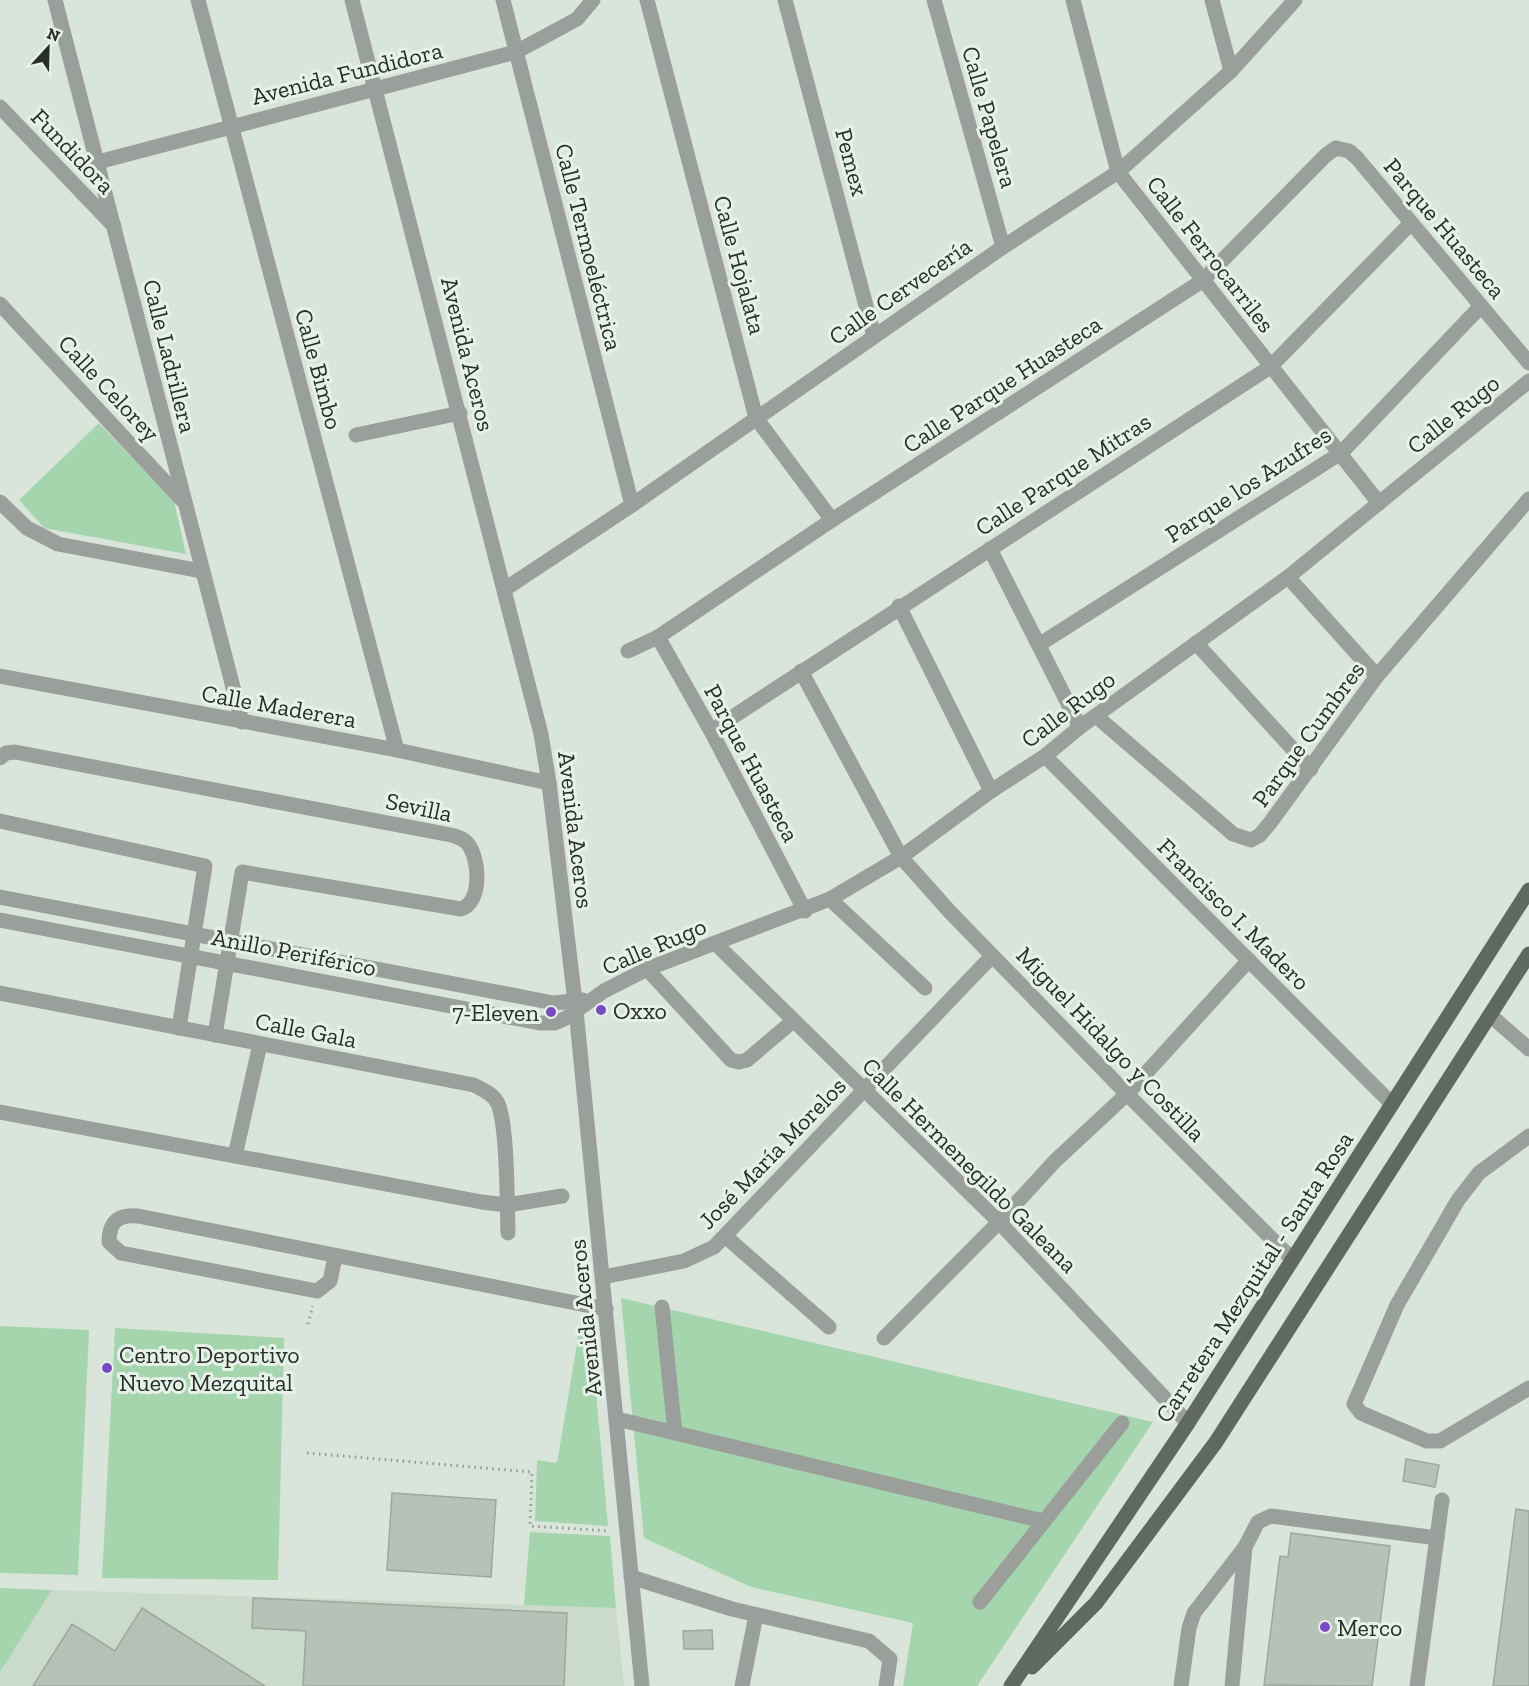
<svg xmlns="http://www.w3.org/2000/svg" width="1529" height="1686" font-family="'Zilla Slab',serif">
	<rect width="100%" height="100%" fill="#d9e5da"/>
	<!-- built -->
	<polygon fill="#cadbcb" points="52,1590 616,1608 624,1686 0,1686 0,1672"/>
	<!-- green -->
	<g fill="#a5d5ac">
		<polygon points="99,423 174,501 186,554 44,528 19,500"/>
		<polygon points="621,1298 1153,1422 977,1686 903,1686 913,1623 751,1587 644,1538"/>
		<polygon points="582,1314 589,1315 608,1526 535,1521 537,1460 557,1463"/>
		<polygon points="0,1326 89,1330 78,1575 0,1573"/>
		<polygon points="115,1328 284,1338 278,1580 102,1578"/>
		<polygon points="530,1532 610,1536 616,1608 524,1605"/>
		<polygon points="0,1588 52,1590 0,1672"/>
	</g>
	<!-- building -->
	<g fill="#b6c2b7" stroke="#9ca79d" stroke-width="1.5">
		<polygon points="1406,1459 1439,1465 1435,1487 1403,1481"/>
		<polygon points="392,1493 496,1500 491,1577 387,1570"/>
		<polygon points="1516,1509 1529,1511 1529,1686 1493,1686"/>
		<polygon points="1291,1533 1390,1546 1372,1686 1264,1685 1280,1556 1288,1557"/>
		<polygon points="253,1598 567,1613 564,1686 303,1686 306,1631 252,1628"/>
		<polygon points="142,1608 265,1686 33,1686 72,1624 115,1651"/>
		<polygon points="712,1630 713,1649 684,1649 683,1631"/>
	</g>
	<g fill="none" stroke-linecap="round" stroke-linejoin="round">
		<!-- path -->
		<g stroke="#8f9890" stroke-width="3" stroke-dasharray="1.5 4.5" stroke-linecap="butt">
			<polyline points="308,1324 313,1306"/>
			<polyline points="307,1453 532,1472 530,1526 610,1531"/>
		</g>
		<!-- minor -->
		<g stroke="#9a9f9b" stroke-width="15">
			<polyline points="55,0 242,722"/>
			<polyline points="198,0 397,750"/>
			<polyline points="352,0 541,734 549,783 576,1010 642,1686"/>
			<polyline points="503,0 632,505"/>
			<polyline points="647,0 756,418 832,520"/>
			<polyline points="785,0 874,336"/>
			<polyline points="934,0 1003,247"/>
			<polyline points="1073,0 1118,172 1379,503"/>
			<polyline points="1212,0 1231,71"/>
			<polyline points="0,107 114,226"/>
			<polyline points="98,162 516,52 577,19 593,0"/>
			<polyline points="0,304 182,500"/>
			<polyline points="356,435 460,413"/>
			<polyline points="0,502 27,528 58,544 201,571"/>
			<polyline points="990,549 1080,727"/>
			<polyline points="1288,577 1377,676"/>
			<polyline points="505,589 632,505 1003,247 1118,172 1231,71 1295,0"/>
			<polyline points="899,606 991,791"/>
			<polyline points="658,637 711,731 805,911"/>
			<polyline points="1196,643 1311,769"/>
			<polyline points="1040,644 1341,453 1481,306"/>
			<polyline points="628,651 658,637 832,520 1202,281 1326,155 1336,148 1349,151 1357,158 1529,363"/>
			<polyline points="801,671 901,857 950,912 1127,1094 1292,1259"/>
			<polyline points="0,676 397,750 549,783"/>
			<polyline points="1096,716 1233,834 1251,840 1260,835 1270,823 1377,676 1529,499"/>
			<polyline points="711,731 1270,367 1411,223"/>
			<polyline points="1045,756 1392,1104"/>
			<path d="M0,758L6,753L15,752L451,835C457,837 464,838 468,844C480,860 482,902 461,909L242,872L215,1035"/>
			<polyline points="0,821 205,866 179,1028"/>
			<polyline points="0,897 533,999 554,1003 583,1000"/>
			<polyline points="830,899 925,988"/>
			<polyline points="0,920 540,1023 555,1023 566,1018 604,991 647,969 830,899 901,857 991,791 1045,756 1080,727 1288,577 1529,381"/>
			<polyline points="715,943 999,1222 1188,1423"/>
			<polyline points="647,969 731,1060 739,1062 747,1060 793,1021"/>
			<path d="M0,993L474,1085C483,1090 492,1093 497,1102C508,1121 507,1207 508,1233"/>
			<polyline points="1490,1015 1529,1049"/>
			<polyline points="0,1112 482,1202 507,1205 562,1196"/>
			<polyline points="1529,1136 1479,1173 1458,1200 1397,1305 1354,1404 1361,1413 1427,1441 1440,1441 1529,1388"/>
			<polyline points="235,1156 260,1044"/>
			<polyline points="725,1236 829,1327"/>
			<path d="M335,1257L330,1281L317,1291L121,1253L109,1242C109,1222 118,1214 138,1216L606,1309"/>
			<polyline points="603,1277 684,1261 714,1247 992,956"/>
			<polyline points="662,1307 675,1433"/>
			<polyline points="884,1338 999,1222 1055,1161 1127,1094 1249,960"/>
			<polyline points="617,1419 1043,1521"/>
			<polyline points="631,1577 732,1609 869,1641 890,1659 886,1686"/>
			<polyline points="980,1602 1122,1423"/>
			<polyline points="742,1686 756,1615"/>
			<polyline points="1181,1686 1189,1628 1194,1613 1245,1547 1258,1522 1271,1516 1437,1538"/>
			<polyline points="1232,1686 1245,1547"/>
			<polyline points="1417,1686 1442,1500"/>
		</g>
		<!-- major -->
		<g stroke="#606961" stroke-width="15">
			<polyline points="1032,1667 1096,1603 1216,1442 1529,954"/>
			<polyline points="1011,1686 1188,1423 1529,890"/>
		</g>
	</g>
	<!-- markers -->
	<g fill="#7a4ac2" stroke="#e6f2e8" stroke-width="2">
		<circle cx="601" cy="1010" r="6"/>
		<circle cx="551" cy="1012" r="6"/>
		<circle cx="107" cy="1368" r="6"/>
		<circle cx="1325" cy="1627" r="6"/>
	</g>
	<g text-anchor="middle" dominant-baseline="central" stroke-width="6" stroke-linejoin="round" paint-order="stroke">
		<!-- street labels -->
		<g font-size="24" fill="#292e2a" stroke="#e6f2e8">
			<text transform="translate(347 73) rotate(-14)">Avenida Fundidora</text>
			<text transform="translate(990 117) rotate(74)">Calle Papelera</text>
			<text transform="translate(73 151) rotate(46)">Fundidora</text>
			<text transform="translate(852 162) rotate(75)">Pemex</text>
			<text transform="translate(1445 228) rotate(50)">Parque Huasteca</text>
			<text transform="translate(589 247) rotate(76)">Calle Termoeléctrica</text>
			<text transform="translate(1211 254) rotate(52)">Calle Ferrocarriles</text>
			<text transform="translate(740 265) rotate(75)">Calle Hojalata</text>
			<text transform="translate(900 291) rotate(-35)">Calle Cervecería</text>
			<text transform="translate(468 354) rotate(76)">Avenida Aceros</text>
			<text transform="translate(170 356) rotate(76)">Calle Ladrillera</text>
			<text transform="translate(319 369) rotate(75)">Calle Bimbo</text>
			<text transform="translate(1002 384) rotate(-33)">Calle Parque Huasteca</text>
			<text transform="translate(109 388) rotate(47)">Calle Celorey</text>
			<text transform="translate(1453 414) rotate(-39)">Calle Rugo</text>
			<text transform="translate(1063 474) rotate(-33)">Calle Parque Mitras</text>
			<text transform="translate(1248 484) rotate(-33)">Parque los Azufres</text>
			<text transform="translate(279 706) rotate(10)">Calle Maderera</text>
			<text transform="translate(1068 709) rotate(-37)">Calle Rugo</text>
			<text transform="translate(1308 734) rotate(-54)">Parque Cumbres</text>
			<text transform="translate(752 763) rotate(62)">Parque Huasteca</text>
			<text transform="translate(419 807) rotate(12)">Sevilla</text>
			<text transform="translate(576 830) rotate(83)">Avenida Aceros</text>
			<text transform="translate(1234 914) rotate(45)">Francisco I. Madero</text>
			<text transform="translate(654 946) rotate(-23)">Calle Rugo</text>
			<text transform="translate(294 952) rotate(11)">Anillo Periférico</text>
			<text transform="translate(306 1030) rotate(11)">Calle Gala</text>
			<text transform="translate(1111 1044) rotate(46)">Miguel Hidalgo y Costilla</text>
			<text transform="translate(772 1153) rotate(-46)">José María Morelos</text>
			<text transform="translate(970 1165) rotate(45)">Calle Hermenegildo Galeana</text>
			<text transform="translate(1254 1277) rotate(-57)">Carretera Mezquital - Santa Rosa</text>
			<text transform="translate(585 1318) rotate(-96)">Avenida Aceros</text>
		</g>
		<!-- poi labels -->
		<g font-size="24" fill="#292e2a" stroke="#e6f2e8" text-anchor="start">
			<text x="613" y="1010">Oxxo</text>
			<text x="539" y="1012" text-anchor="end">7-Eleven</text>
			<text x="119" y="1354">Centro Deportivo<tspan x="119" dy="28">Nuevo Mezquital</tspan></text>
			<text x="1337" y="1627">Merco</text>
		</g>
	</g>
	<!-- north arrow -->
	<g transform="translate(48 48) rotate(22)" stroke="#e6f2e8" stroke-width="4.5" paint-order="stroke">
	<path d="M0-4.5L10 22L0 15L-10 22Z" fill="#292e2a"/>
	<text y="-9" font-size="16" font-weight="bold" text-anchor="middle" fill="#292e2a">N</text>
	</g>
</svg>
